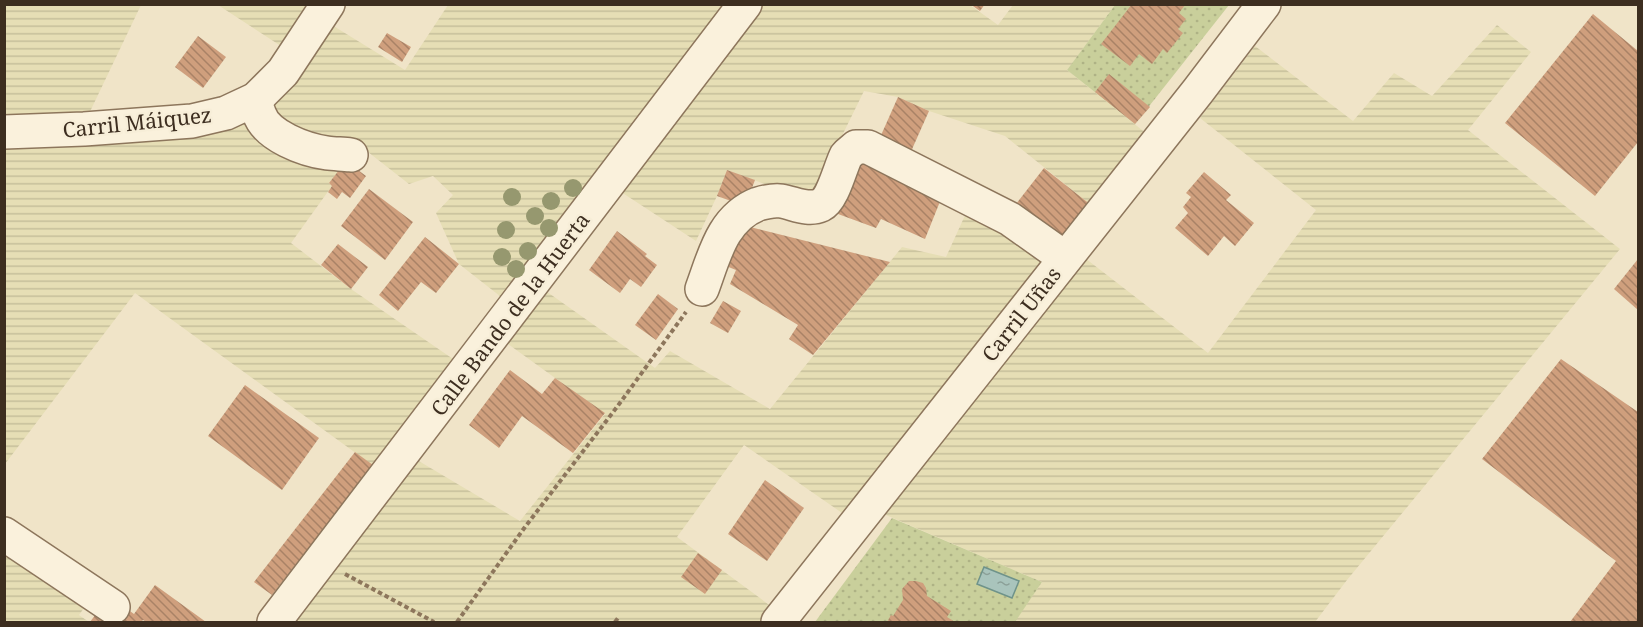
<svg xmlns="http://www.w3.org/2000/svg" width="1643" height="627" font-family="'Noto Serif',serif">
	<defs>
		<pattern id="farmland-rules" width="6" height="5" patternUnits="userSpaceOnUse" patternTransform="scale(1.5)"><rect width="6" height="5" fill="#e6deb5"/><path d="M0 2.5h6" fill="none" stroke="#c6bf9b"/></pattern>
		<pattern id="park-dots" width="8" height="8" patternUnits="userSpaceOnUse" patternTransform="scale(1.5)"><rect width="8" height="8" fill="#c9cf9b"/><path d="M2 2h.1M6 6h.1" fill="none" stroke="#aeb285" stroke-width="1.8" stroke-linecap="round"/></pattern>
		<pattern id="water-ripples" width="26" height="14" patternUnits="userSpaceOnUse" patternTransform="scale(1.5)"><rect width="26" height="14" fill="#a9c4bc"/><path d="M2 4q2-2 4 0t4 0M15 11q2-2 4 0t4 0" fill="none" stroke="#8ba098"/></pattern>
		<pattern id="building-back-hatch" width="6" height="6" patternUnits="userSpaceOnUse" patternTransform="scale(1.5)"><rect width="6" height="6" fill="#cf9f7d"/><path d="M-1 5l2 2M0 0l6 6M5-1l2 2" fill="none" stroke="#a98266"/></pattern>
	</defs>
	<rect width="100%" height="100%" fill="#f0e4c8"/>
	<!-- farmland -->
	<g fill="url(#farmland-rules)">
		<polygon points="4,5 141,5 86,120 5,122"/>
		<polygon points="218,5 317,5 287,50"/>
		<polygon points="448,5 725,5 505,300 459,264 436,213 453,195 433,176 409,184 359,145 344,144 277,123 271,100 327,22 405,70"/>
		<polygon points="755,5 970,5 998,25 1013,5 1115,5 1067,70 1147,134 1091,205 1005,136 929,111 898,97 864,91 810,201 727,170 717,196 696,241 618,190"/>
		<polygon points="1497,25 1531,52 1468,130 1620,249 1347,580 1315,622 1014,622 1042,582 879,512 1081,255 1208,353 1316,210 1200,118 1255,46 1353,121 1394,73 1432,96"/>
		<polygon points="247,115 341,168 329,183 332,186 291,243 351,289 456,361 375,467 135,293 5,464 4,152 12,141"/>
		<polygon points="967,211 1049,258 845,515 744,445 677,537 772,607 761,622 287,622 412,457 520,521 605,414 504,341 543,289 655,368 670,351 770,409 902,247 946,257"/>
		<polygon points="4,545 89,601 79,615 89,622 5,622"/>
	</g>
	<!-- park -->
	<g fill="url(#park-dots)">
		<polygon points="1115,5 1229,5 1135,124 1067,70"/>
		<polygon points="892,518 1042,582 1015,622 815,622"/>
	</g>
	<!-- water -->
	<polygon fill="url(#water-ripples)" stroke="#6f938a" stroke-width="1.5" points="984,567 1019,581 1012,598 977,584"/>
	<!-- building -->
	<g fill="url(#building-back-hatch)">
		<polygon points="970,4 985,4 980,11"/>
		<polygon points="1132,4 1185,5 1179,13 1186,19 1178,29 1183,33 1167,53 1163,49 1152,64 1139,54 1130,66 1101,44"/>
		<polygon points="1593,14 1638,51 1638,142 1595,196 1505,123"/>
		<polygon points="387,33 411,47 402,62 378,47"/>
		<polygon points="198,36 226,57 203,88 175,67"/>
		<polygon points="1109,74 1150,107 1135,124 1095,92"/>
		<polygon points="898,97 929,111 909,156 878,142"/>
		<polygon points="858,159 901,175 899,181 941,199 925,239 881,219 876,228 838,214"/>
		<polygon points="346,161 366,176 350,198 342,192 337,199 328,192 332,186 329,183"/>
		<polygon points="1044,168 1091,205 1063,241 1016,204"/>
		<polygon points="727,170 755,180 745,206 717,196"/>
		<polygon points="1204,172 1231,195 1226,200 1254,223 1235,246 1224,236 1208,256 1175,228 1188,213 1183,207 1191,197 1186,193"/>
		<polygon points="369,189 413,222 385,260 341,226"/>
		<polygon points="750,227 890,262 813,355 789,339 798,325 730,284 736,270 721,264"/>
		<polygon points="617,231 647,254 645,256 657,265 641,287 630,279 620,293 589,270"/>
		<polygon points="425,237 459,264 436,293 421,282 398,311 379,295"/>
		<polygon points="338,244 368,267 351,289 321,265"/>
		<polygon points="1638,259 1638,310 1614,289"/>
		<polygon points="658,294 678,309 656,340 635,325"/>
		<polygon points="723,301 741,311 728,333 710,323"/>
		<polygon points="1561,359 1638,412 1638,622 1570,622 1616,561 1482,459"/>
		<polygon points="510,370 542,394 555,378 605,413 573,453 522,416 499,448 469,425"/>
		<polygon points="245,385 319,438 282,490 208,436"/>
		<polygon points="355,452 373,465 272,595 254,582"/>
		<polygon points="765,480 804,508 767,561 728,534"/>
		<polygon points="698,553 722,570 705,594 681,577"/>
		<polygon points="909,581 916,581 923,583 926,588 927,596 951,611 947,617 955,622 887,622 891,615 893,616 903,600 902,589"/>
		<polygon points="155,585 206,622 147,622 143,620 141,622 90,622 101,607 119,603 134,614"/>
	</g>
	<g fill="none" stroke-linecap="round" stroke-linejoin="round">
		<!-- minor casing -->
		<g stroke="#8d765c" stroke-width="36">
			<g id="minor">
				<path d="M256,99C257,103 257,109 259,113C266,136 305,150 327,153C335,154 343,154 351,155"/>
				<polyline points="4,132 84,129 192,121 226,113 256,99 283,72 328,4"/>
				<path d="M702,289C714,257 722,218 758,204C765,202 774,200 781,201C794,203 808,211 821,205C833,199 840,168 846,156C849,152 853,150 856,147H868L1010,219L1065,258"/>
				<polyline points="4,534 113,607"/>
				<polyline points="274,622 745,4"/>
				<polyline points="778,622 1198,91 1264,4"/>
			</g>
		</g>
		<!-- path -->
		<g stroke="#8d765c" stroke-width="4" stroke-dasharray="4.5 3" stroke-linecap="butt">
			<polyline points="345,574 434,622"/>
			<polyline points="457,622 525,527 617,407 686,312"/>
			<polyline points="615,622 618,618"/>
		</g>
		<!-- minor -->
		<use href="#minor" stroke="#faf1dc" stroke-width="33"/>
	</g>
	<!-- trees -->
	<g fill="#96986f">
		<circle cx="573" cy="188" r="9"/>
		<circle cx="512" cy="197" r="9"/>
		<circle cx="551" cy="201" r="9"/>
		<circle cx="535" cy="216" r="9"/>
		<circle cx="549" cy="228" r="9"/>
		<circle cx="506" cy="230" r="9"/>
		<circle cx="528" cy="251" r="9"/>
		<circle cx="502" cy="257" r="9"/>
		<circle cx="516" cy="269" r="9"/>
	</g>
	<g text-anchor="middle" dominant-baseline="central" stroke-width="5" stroke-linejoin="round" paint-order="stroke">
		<!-- street labels -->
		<g font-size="21" fill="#3d2e20" stroke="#f7eed8">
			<text transform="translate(137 122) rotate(-6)">Carril Máiquez</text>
			<text transform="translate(510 314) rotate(-53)">Calle Bando de la Huerta</text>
			<text transform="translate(1021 314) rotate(-52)">Carril Uñas</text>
		</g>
	</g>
	<!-- border -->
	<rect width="1643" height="627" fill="none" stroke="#3d2e20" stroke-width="12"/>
</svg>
